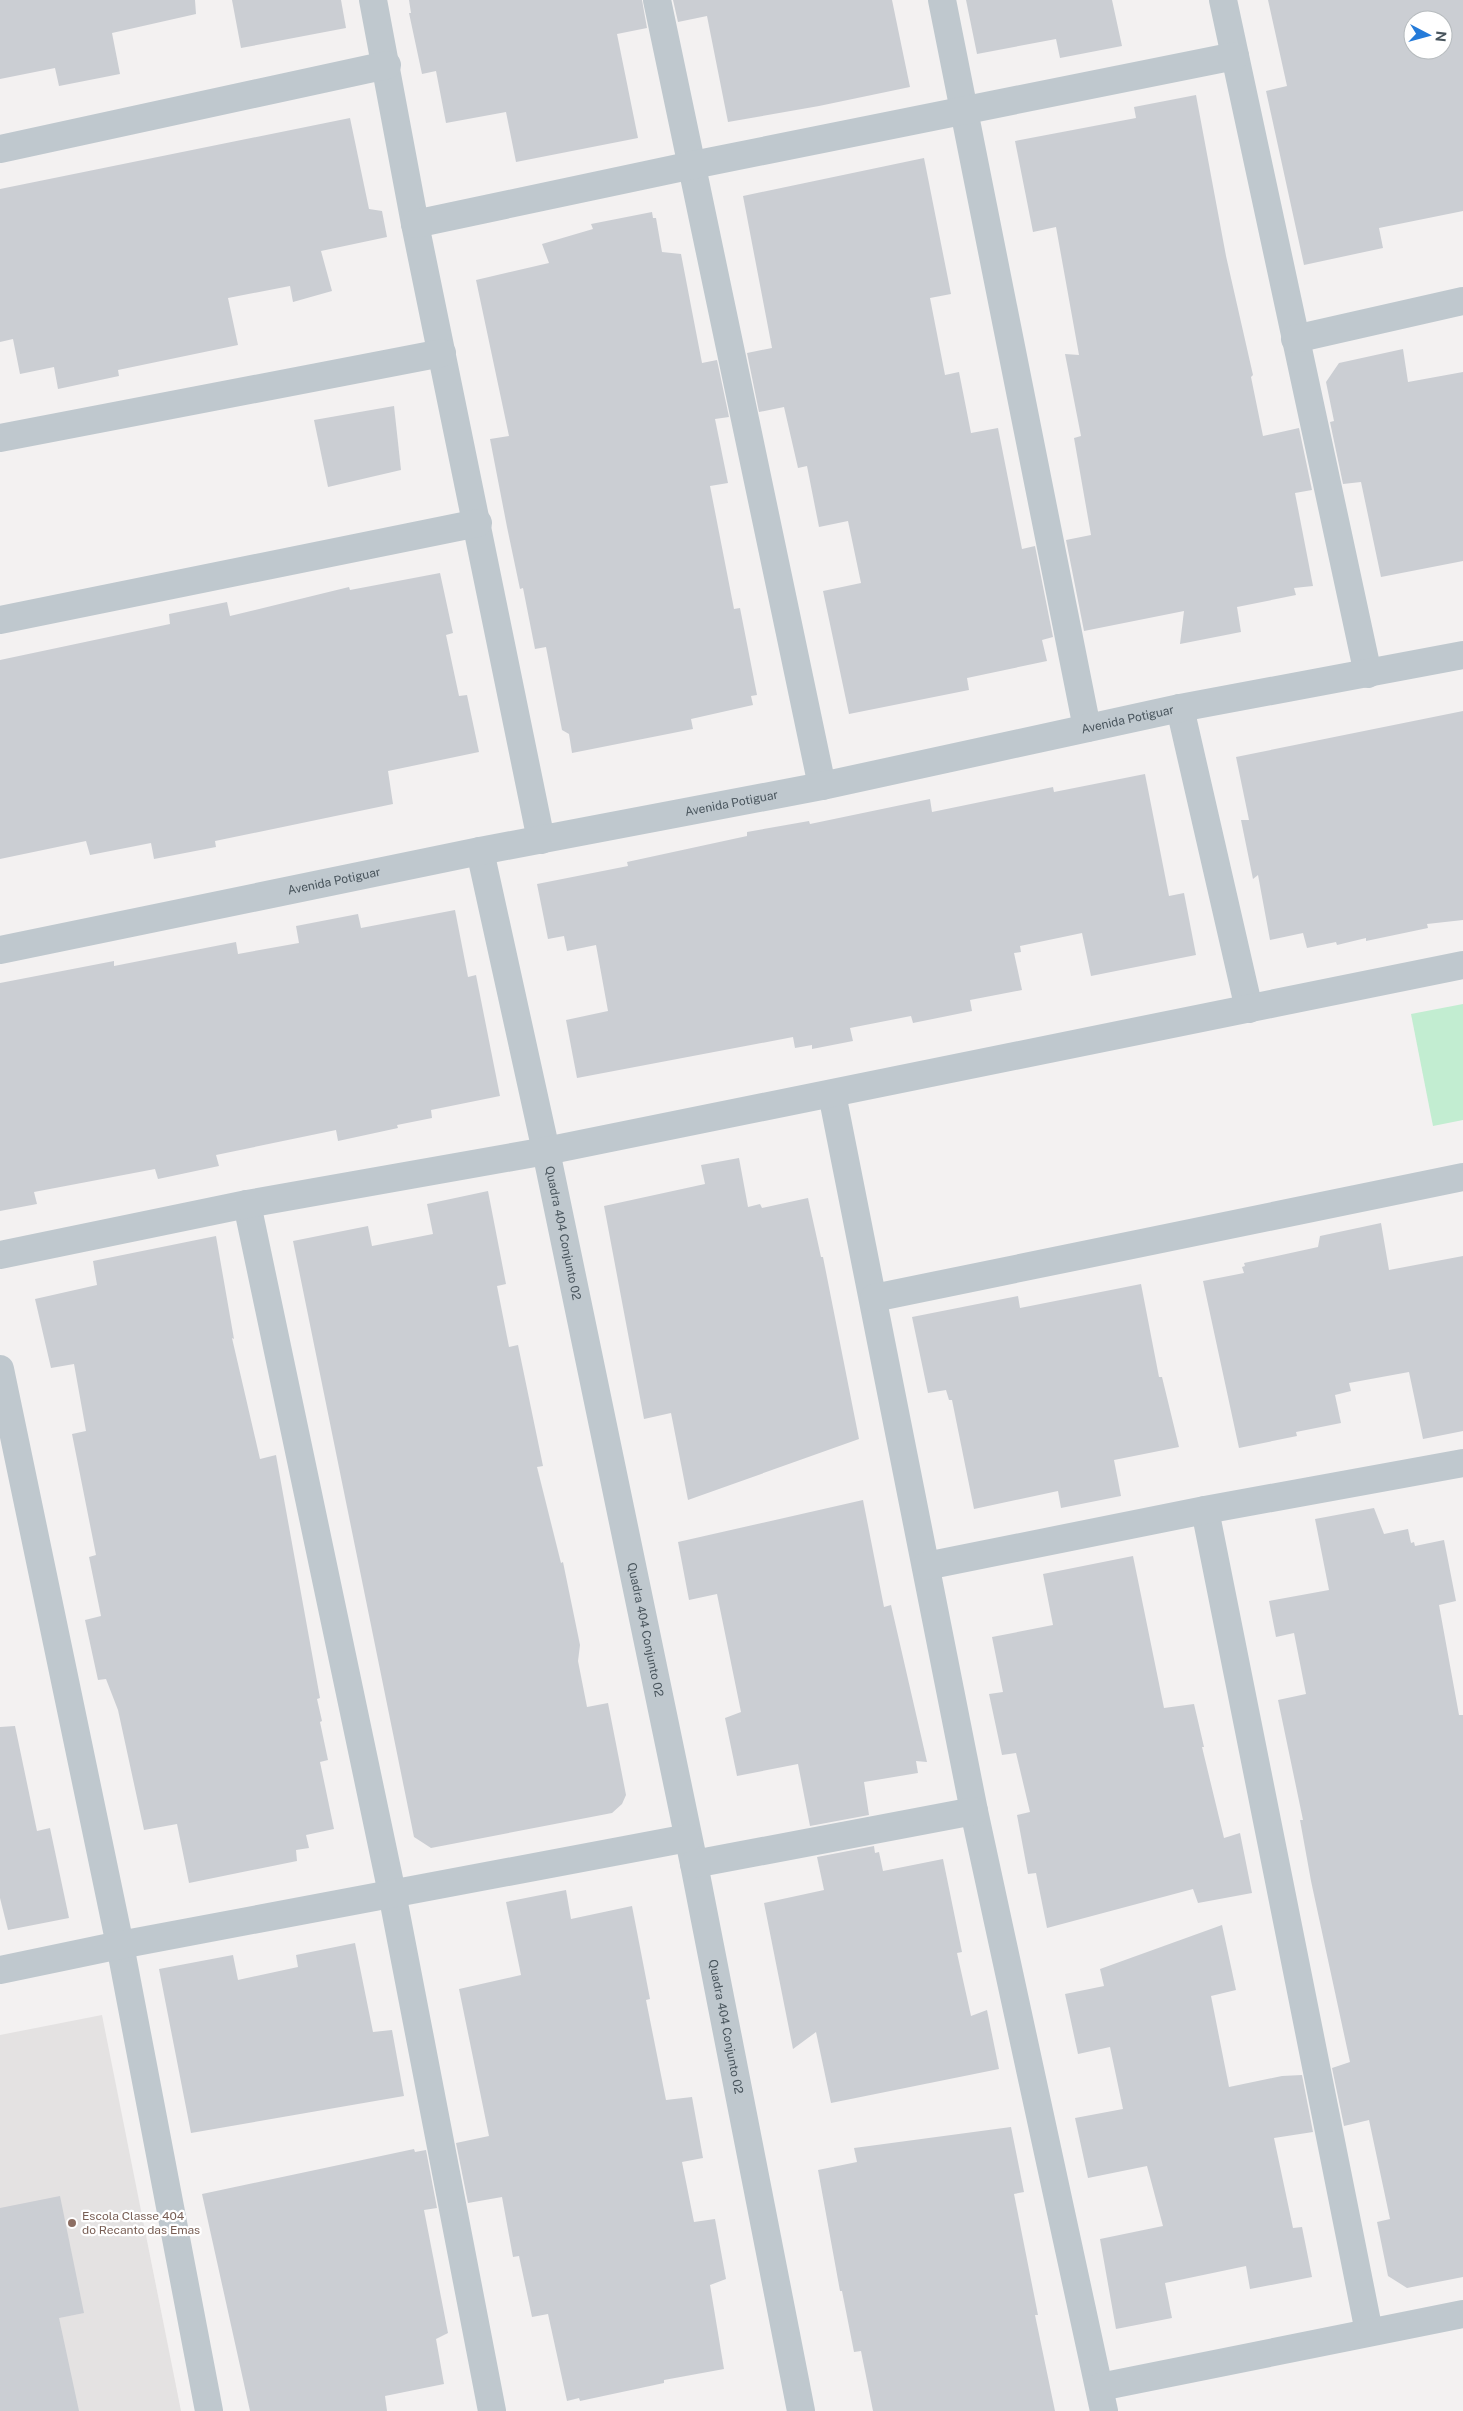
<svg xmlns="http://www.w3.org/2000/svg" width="1463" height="2411" font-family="'Public Sans',sans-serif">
	<rect width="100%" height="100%" fill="#f3f1f1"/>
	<!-- education -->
	<polygon fill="#e4e2e2" points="102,2015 181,2411 0,2411 0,2035"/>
	<!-- green -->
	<polygon fill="#c2edd1" points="1463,1004 1463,1120 1433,1126 1411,1014"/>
	<!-- building -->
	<g fill="#cbced3" fill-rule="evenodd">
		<polygon points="0,0 195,0 196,14 112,33 120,74 59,86 55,68 0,79"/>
		<polygon points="232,0 341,0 346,28 241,48"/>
		<polygon points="409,0 642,0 647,28 617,34 638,138 516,162 506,112 446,123 436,71 422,74 409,13 411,13"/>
		<polygon points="673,0 892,0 910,87 819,106 728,122 707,16 678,22"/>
		<polygon points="966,0 1112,0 1122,46 1060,58 1056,39 977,54"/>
		<path d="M1268,0H1463V211L1379,228L1383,248L1304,265L1266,91L1287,86ZM1413,20H1443V50H1413Z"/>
		<polygon points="1196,95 1226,256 1253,375 1251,377 1263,436 1299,428 1312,490 1295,493 1313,586 1294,588 1296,595 1237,607 1241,632 1180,644 1184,611 1084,631 1066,540 1091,535 1074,438 1081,436 1065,354 1079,355 1056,227 1033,232 1015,141 1136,118 1134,107"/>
		<polygon points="350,118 369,209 382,211 387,237 321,251 332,291 293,302 290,286 228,298 238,345 118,370 119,376 58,389 54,367 20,374 13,339 0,342 0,189"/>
		<polygon points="924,158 951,294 930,298 945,375 959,372 971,433 998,428 1022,549 1035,546 1053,637 1042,640 1047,661 967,678 969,690 849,714 823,591 861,583 848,521 819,527 807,466 798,468 784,407 759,412 747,353 772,348 743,196"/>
		<polygon points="652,212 653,218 656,218 662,252 681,254 702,363 717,360 729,417 715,419 728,483 710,486 734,609 740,608 757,695 751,696 753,705 691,719 693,729 572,753 569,734 562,730 546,647 535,649 523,588 520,589 507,527 490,439 509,436 476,280 549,263 542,244 593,229 591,224"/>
		<polygon points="1403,349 1408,382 1463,372 1463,561 1381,577 1361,482 1343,484 1330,422 1334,421 1326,382 1339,363"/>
		<polygon points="394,406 401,470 328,487 314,420"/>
		<polygon points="440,573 453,633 446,635 459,696 467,695 479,752 388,771 393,804 215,841 216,847 154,859 151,843 90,855 86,841 0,859 0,660 170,624 169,614 227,602 230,616 349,587 350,590"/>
		<polygon points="1463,711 1463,920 1427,924 1428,928 1366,941 1366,938 1337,945 1336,942 1307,948 1303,933 1270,940 1258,875 1253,879 1241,820 1249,820 1236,757"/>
		<polygon points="1145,774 1169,896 1184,893 1196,955 1091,976 1082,933 1020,946 1021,952 1014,953 1022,990 970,1000 972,1011 913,1023 911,1016 850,1028 853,1041 812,1049 812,1045 795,1048 793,1037 577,1078 566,1020 608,1011 596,945 567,951 564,936 548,939 537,884 628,866 627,862 747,836 747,832 809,821 810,824 930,799 932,812 1053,787 1054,792"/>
		<polygon points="455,910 468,977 476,975 500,1096 431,1110 432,1118 397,1125 398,1128 338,1141 336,1130 216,1155 219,1166 158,1179 155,1169 34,1192 37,1204 0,1211 0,983 114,961 114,966 236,942 238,954 299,943 296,926 358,914 361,928"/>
		<polygon points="739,1158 748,1207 760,1204 762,1208 808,1198 821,1257 823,1257 859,1439 688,1500 671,1413 644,1419 604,1206 705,1184 701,1165"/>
		<polygon points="488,1191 506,1284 497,1286 509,1347 518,1345 543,1466 537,1467 561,1563 563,1562 580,1645 578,1661 587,1707 608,1703 626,1795 622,1804 612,1813 431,1848 414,1837 293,1241 368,1226 372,1246 433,1234 427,1204"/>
		<polygon points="1381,1223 1389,1270 1463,1256 1463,1431 1423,1439 1409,1372 1349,1383 1351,1391 1335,1395 1341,1423 1296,1432 1297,1436 1239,1448 1203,1281 1244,1273 1242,1267 1245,1266 1244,1263 1318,1247 1320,1236"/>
		<polygon points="216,1236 234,1339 232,1338 260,1459 276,1455 320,1698 317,1699 322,1721 320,1722 328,1760 320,1762 334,1829 306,1835 309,1848 296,1850 297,1861 189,1883 177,1824 144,1830 118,1710 106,1679 98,1680 85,1620 101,1616 89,1557 96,1555 72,1434 86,1431 74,1364 51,1368 35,1299 97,1285 93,1261"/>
		<polygon points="1141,1284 1159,1377 1162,1377 1179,1447 1114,1460 1121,1496 1061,1508 1058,1491 974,1509 952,1400 949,1400 946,1390 928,1393 912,1317 1018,1296 1020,1308"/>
		<polygon points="863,1500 884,1607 891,1605 927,1762 916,1761 918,1773 864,1782 869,1815 810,1826 798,1764 737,1776 725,1718 741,1712 717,1594 689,1600 678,1542"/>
		<polygon points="1374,1508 1384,1534 1408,1529 1411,1543 1414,1542 1415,1546 1444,1540 1456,1601 1439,1605 1459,1715 1463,1715 1463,2277 1407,2288 1388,2276 1377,2222 1390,2219 1369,2120 1344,2126 1332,2068 1350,2062 1311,1881 1300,1820 1303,1820 1278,1700 1306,1694 1294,1633 1276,1637 1269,1601 1329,1590 1315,1519"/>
		<polygon points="1133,1556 1164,1708 1194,1704 1204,1747 1202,1747 1224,1838 1240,1833 1252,1893 1198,1903 1193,1889 1047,1928 1036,1873 1028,1874 1017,1815 1030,1812 1016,1753 1002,1755 989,1694 1003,1692 992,1637 1053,1625 1043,1574"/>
		<polygon points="15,1726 37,1831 50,1828 69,1918 8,1930 0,1898 0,1727"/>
		<polygon points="874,1846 875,1853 879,1852 883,1871 943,1859 962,1952 957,1953 971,2016 987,2010 999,2069 831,2103 816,2032 793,2049 764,1903 824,1890 817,1857"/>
		<polygon points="566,1890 571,1919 632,1906 650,1999 646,2000 666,2100 692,2097 703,2158 682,2162 694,2222 715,2219 726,2279 710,2285 724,2369 664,2380 664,2383 580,2401 579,2398 567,2401 548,2314 532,2317 519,2256 513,2257 502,2197 468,2203 456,2143 489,2136 459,1989 521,1975 506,1902"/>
		<polygon points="1222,1925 1236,1990 1211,1996 1229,2087 1282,2076 1302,2075 1313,2132 1274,2138 1293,2228 1302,2227 1312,2277 1250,2289 1246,2266 1165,2283 1172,2318 1116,2329 1100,2239 1163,2226 1147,2166 1088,2178 1075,2118 1123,2109 1110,2047 1078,2054 1065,1994 1104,1986 1100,1969"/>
		<polygon points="355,1943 373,2032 392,2030 404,2096 191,2133 159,1969 233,1955 238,1980 298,1967 296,1955"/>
		<polygon points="1011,2127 1024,2192 1014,2194 1038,2315 1035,2315 1055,2411 873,2411 861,2351 854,2352 842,2291 840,2291 818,2170 857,2162 854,2148"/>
		<polygon points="414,2149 415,2152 426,2150 437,2208 424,2210 448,2333 436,2339 444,2384 385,2396 387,2411 250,2411 202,2194"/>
		<polygon points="60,2196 84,2313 59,2318 79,2411 0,2411 0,2208"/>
	</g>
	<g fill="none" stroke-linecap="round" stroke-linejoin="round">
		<!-- minor -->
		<g stroke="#bfc8ce" stroke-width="28">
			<polyline points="373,0 415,224 541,840"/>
			<polyline points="657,0 822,786"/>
			<polyline points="942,0 1087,728"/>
			<polyline points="1223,0 1368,674"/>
			<polyline points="0,149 387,65"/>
			<polyline points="415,224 693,165 1235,56"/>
			<polyline points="1295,339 1463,301"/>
			<polyline points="0,438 442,353"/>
			<polyline points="0,620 478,523"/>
			<polyline points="1180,708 1249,1009"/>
			<path id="s1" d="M480,851L546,1151L694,1864L801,2411"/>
			<path id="s2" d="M0,950L480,851L822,786L1180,708L1463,655"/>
			<polyline points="832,1094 974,1811 1104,2411"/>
			<polyline points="247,1204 392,1893 492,2411"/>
			<polyline points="0,1255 247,1204 546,1151 1463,965"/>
			<polyline points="874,1298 1463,1177"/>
			<polyline points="0,1369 120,1945 209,2411"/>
			<polyline points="1205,1510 1369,2332"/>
			<polyline points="926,1566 1205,1510 1463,1463"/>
			<polyline points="694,1864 974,1811"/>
			<polyline points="0,1970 120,1945 688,1838"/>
			<polyline points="1100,2387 1463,2314"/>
		</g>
	</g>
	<!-- markers -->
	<circle fill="#8d6e63" stroke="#fff" stroke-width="2" cx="72" cy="2223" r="5"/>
	<g text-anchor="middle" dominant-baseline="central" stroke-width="4.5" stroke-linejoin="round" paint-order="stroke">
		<!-- street labels -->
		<g font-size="12" fill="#49555d" stroke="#fff">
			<text stroke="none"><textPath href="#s2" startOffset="1151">Avenida Potiguar</textPath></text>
			<text stroke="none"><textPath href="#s2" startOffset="746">Avenida Potiguar</textPath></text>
			<text stroke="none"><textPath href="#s2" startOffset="341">Avenida Potiguar</textPath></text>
			<text stroke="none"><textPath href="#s1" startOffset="391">Quadra 404 Conjunto 02</textPath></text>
			<text stroke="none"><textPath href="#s1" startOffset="796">Quadra 404 Conjunto 02</textPath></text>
			<text stroke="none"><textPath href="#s1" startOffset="1201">Quadra 404 Conjunto 02</textPath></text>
		</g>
		<!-- education labels -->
		<g font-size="12" fill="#785e54" stroke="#fff" text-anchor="start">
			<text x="82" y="2216">Escola Classe 404<tspan x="82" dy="14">do Recanto das Emas</tspan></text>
		</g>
	</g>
	<!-- north arrow -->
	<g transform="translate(1428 35) rotate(96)"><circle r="24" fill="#ffffff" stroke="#b6bbbe"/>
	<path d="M0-4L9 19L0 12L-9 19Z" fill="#257bd9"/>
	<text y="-8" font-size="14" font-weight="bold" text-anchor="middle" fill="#49555d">N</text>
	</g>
</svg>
